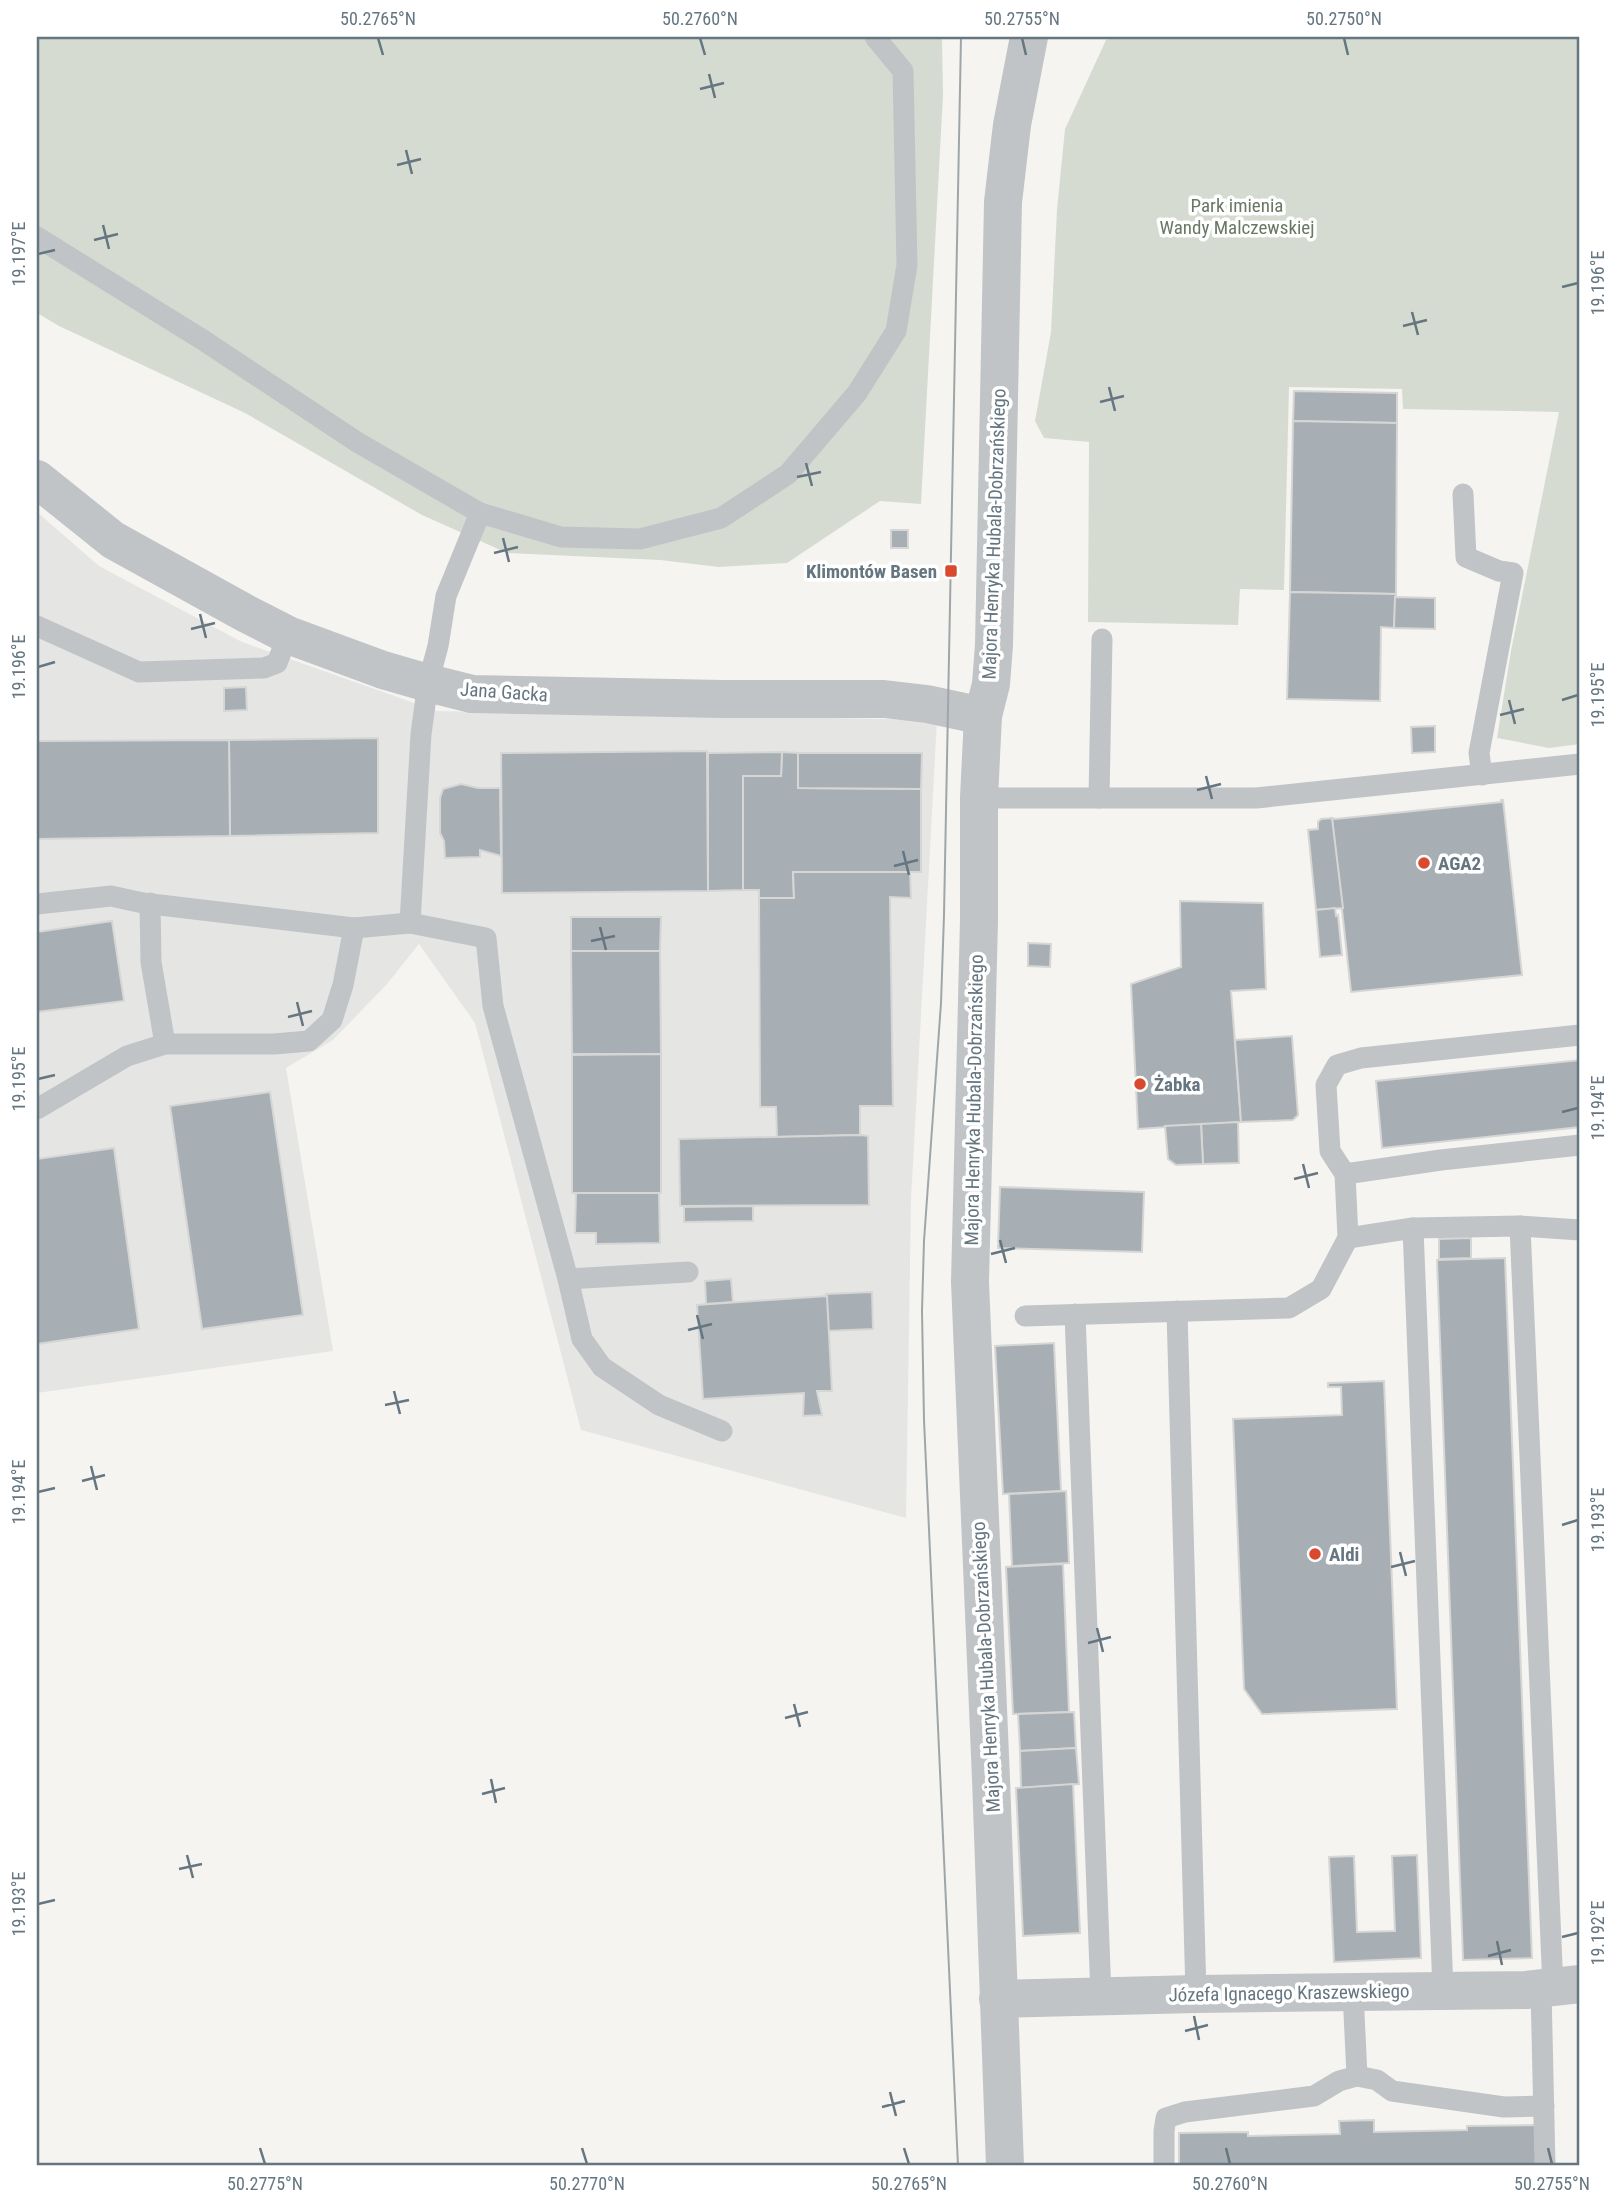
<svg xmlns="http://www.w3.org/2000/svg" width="1617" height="2203" font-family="'Roboto Condensed',sans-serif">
	<rect width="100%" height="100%" fill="#f5f4f1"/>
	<!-- built -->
	<polygon fill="#e5e6e4" points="37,512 99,566 242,642 437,711 937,720 911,1200 906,1518 581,1430 475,1023 419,944 387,984 333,1040 286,1068 333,1351 37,1393"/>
	<!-- green -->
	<g fill="#d6dbd2">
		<polygon points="37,37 942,37 943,95 921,504 880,501 787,563 719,567 660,560 507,553 422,515 245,413 59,326 37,313"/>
		<polygon points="1114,37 1580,37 1580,744 1549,748 1497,738 1511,651 1559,412 1403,409 1402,389 1289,387 1284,590 1240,589 1238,625 1088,622 1089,442 1044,438 1035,421 1051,332 1057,209 1065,129 1106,40"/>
	</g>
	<!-- building -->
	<g fill="#a7afb4" stroke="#d6d6d4" stroke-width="2">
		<polygon points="1294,391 1397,393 1397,423 1293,421"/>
		<polygon points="1293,421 1397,423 1396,594 1290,592"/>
		<rect x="891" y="530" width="17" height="18"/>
		<polygon points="1290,592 1396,594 1394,628 1381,627 1380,701 1287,699"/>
		<polygon points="1395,597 1435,598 1435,629 1394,628"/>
		<polygon points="246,687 247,710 224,711 224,688"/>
		<polygon points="1435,726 1435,752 1412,753 1411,727"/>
		<polygon points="378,738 378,833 230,836 229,740"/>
		<polygon points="229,740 230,836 37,839 37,741"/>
		<polygon points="707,751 708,891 502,893 501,753"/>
		<polygon points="782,752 798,753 798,788 921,789 921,872 793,872 794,898 759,898 759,890 743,890 743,776 781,776"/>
		<polygon points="782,752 781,776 743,776 743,890 708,891 708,753"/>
		<polygon points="798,753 922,753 921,789 798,788"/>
		<polygon points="461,784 478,788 500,788 501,856 480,850 480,857 445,858 444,841 440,833 440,798 443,789"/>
		<polygon points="1501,800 1503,800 1522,975 1351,992 1332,818 1335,819 1501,802"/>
		<polygon points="1332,818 1343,908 1316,910 1308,830 1318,829 1318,822 1321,819"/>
		<polygon points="793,872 910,872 911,898 890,897 893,1106 860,1106 860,1135 777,1137 776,1107 760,1107 759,898 794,898"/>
		<polygon points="1180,901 1263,903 1266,989 1231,991 1241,1122 1138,1129 1131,984 1181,967"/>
		<polygon points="1335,908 1336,916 1338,915 1342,955 1320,957 1316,910"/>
		<polygon points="571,917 661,917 660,951 571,951"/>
		<polygon points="112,921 124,1001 37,1012 37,932"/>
		<polygon points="1028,943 1051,944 1050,967 1028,966"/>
		<polygon points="571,951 660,951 661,1054 572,1054"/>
		<polygon points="1292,1036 1298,1115 1293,1120 1241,1122 1235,1040"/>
		<polygon points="661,1054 661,1193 572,1193 572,1055"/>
		<polygon points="1580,1060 1580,1127 1382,1148 1376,1081"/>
		<polygon points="270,1092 303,1315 202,1329 170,1106"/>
		<polygon points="1238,1122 1239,1163 1203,1164 1201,1124"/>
		<polygon points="1201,1124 1203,1164 1176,1165 1168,1159 1165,1126"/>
		<polygon points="860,1135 868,1136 869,1205 680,1206 679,1139"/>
		<polygon points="114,1148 139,1329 37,1344 37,1159"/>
		<polygon points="1000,1187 1144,1192 1142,1252 998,1248"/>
		<polygon points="576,1193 659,1193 660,1243 596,1244 596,1233 575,1233"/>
		<polygon points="753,1206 753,1221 684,1222 684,1207"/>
		<polygon points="1471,1238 1471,1258 1439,1259 1439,1239"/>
		<polygon points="1505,1258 1532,1958 1463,1960 1437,1260"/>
		<polygon points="731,1279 733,1302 706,1304 705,1281"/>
		<polygon points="872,1292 873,1329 828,1331 826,1294"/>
		<polygon points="827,1296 832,1391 817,1391 822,1415 803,1416 804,1393 703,1399 697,1305"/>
		<polygon points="1054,1343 1061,1491 1003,1494 995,1346"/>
		<polygon points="1384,1381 1397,1709 1262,1714 1244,1689 1233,1419 1342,1415 1341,1387 1328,1387 1328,1383"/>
		<polygon points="1066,1491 1069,1563 1012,1566 1009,1494"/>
		<polygon points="1063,1564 1069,1712 1013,1714 1006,1567"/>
		<polygon points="1074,1712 1076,1748 1020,1751 1018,1714"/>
		<polygon points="1076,1748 1079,1784 1021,1788 1020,1751"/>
		<polygon points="1073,1784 1080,1933 1023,1936 1016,1788"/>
		<polygon points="1417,1855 1421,1958 1334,1962 1329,1857 1354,1856 1357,1932 1395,1931 1392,1856"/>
		<polygon points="1374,2120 1374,2132 1467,2130 1467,2126 1537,2125 1537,2166 1179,2166 1179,2133 1248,2132 1248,2136 1340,2134 1339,2121"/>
	</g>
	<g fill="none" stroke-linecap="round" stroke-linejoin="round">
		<!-- service -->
		<g stroke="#c0c4c7" stroke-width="21">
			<polyline points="37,237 203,340 357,442 480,513 561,537 640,539 721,518 788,474 857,393 896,331 907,265 903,71 875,37"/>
			<polyline points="1463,494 1466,557 1499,571 1513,573 1479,753 1482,775"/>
			<polyline points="37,626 139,672 264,668 277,663 288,635"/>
			<polyline points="979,798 1256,798 1580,764"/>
			<polyline points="1099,798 1102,639"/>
			<polyline points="150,903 151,962 165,1044"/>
			<polyline points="37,904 111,896 143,903 354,928 410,923 486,938 493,1006 568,1279 582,1339 602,1367 659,1405 722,1431"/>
			<polyline points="410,923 421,734 428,683 438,646 446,596 480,513"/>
			<polyline points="37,1109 127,1056 165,1044 274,1044 309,1041 332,1020 343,985 354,928"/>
			<polyline points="1345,1174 1441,1160 1580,1145"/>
			<polyline points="1520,1226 1580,1230"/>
			<polyline points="1413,1228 1520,1226 1553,1988"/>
			<polyline points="1348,1238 1413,1228 1443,1990"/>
			<polyline points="568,1279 688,1272"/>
			<polyline points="1177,1311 1196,1994"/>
			<polyline points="1075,1314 1101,1996"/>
			<polyline points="1025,1316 1289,1308 1321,1289 1348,1238 1345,1174 1330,1151 1326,1085 1337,1065 1361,1058 1580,1035"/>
			<polyline points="1541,1989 1545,2166"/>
			<polyline points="1353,1992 1357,2076"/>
			<polyline points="1164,2166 1164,2131 1166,2118 1185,2112 1314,2096 1339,2081 1357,2076 1377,2080 1392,2091 1504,2107 1544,2106"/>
		</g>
		<!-- minor -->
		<g stroke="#c0c4c7" stroke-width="38">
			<polyline points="37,479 113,540 245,613 288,635 383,670 428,683 472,694 723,699 884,699 927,704 983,716"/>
			<polyline points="998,1999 1196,1994 1526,1990 1580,1984"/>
		</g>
		<!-- tertiary -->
		<polyline stroke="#c0c4c7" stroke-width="38" points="1005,2166 991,1779 970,1282 979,920 979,798 983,716 991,684 994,645 1003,202 1012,125 1029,37"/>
		<!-- tram -->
		<polyline stroke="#9fa6aa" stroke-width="2" points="958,2166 924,1420 922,1311 924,1241 941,1003 944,915 961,37"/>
	</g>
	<!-- ticks -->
	<path fill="none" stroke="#657680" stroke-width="2.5" d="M378,38L383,55M700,38L705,55M1022,38L1026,55M1344,38L1348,55M709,74L715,98M700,89L724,83M406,150L412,174M397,165L421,159M103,225L109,249M94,240L118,234M38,254L55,250M1562,287L1578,283M1412,312L1418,335M1403,326L1427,320M1109,387L1115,411M1100,402L1124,396M806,463L812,486M797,477L821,472M503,538L509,562M494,553L518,547M200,614L206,638M191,629L215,623M38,667L55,662M1509,700L1515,724M1562,700L1578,695M1500,715L1524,709M1206,776L1212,799M1197,790L1221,784M903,851L909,875M894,866L918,860M600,927L606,950M591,941L615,936M297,1002L303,1026M288,1017L312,1011M38,1079L55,1075M1562,1112L1578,1108M1303,1164L1309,1188M1294,1179L1318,1173M1000,1240L1006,1263M991,1254L1015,1248M697,1315L703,1339M688,1330L712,1324M394,1391L400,1414M385,1405L409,1400M91,1466L97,1490M82,1481L105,1475M38,1492L55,1488M1562,1525L1578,1520M1400,1552L1406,1576M1391,1567L1415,1561M1097,1628L1103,1652M1088,1643L1111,1637M794,1704L800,1727M785,1718L808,1712M491,1779L496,1803M482,1794L505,1788M187,1855L193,1878M179,1869L202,1864M38,1904L55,1900M1562,1937L1578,1933M1497,1941L1502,1965M1488,1956L1511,1950M1194,2016L1199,2040M1185,2031L1208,2025M890,2092L896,2116M882,2107L905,2101M260,2148L265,2164M582,2148L587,2164M904,2148L909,2164M1226,2148L1230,2164M1548,2148L1552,2164"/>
	<!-- markers -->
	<g fill="#d8492d" stroke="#fff" stroke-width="2.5">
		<rect x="944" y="564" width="14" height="14" rx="3.5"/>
		<circle cx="1424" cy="863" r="7"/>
		<circle cx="1140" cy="1084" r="7"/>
		<circle cx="1315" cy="1554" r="7"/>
	</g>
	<g text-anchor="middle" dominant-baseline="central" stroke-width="7" stroke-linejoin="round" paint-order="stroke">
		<!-- park labels -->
		<g font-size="19" fill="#697864" stroke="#fff">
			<text x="1237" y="205">Park imienia<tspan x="1237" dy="22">Wandy Malczewskiej</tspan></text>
		</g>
		<!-- street labels -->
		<g font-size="19" fill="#657680" stroke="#fff">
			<text transform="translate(994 534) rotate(-88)">Majora Henryka Hubala-Dobrzańskiego</text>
			<text transform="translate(504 692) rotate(4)">Jana Gacka</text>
			<text transform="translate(974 1100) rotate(-89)">Majora Henryka Hubala-Dobrzańskiego</text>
			<text transform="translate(986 1667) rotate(-93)">Majora Henryka Hubala-Dobrzańskiego</text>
			<text transform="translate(1289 1993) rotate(-1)">Józefa Ignacego Kraszewskiego</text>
		</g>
		<!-- poi labels -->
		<g font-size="19" font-weight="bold" fill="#657680" stroke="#fff" text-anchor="start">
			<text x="937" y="571" text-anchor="end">Klimontów Basen</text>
			<text x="1438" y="863">AGA2</text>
			<text x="1154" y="1084">Żabka</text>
			<text x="1329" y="1554">Aldi</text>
		</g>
	</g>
	<!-- border -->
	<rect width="1617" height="2203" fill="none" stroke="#ffffff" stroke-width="77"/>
	<rect x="38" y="38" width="1540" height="2126" fill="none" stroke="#657680" stroke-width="2.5"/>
	<g font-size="18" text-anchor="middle" fill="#657680">
		<text x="378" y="25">50.2765°N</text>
		<text x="700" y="25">50.2760°N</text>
		<text x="1022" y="25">50.2755°N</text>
		<text x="1344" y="25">50.2750°N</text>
		<text transform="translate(19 254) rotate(-90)" y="6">19.197°E</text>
		<text transform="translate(1598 283) rotate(-90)" y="6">19.196°E</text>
		<text transform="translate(19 667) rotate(-90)" y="6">19.196°E</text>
		<text transform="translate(1598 695) rotate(-90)" y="6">19.195°E</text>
		<text transform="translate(19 1079) rotate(-90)" y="6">19.195°E</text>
		<text transform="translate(1598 1108) rotate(-90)" y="6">19.194°E</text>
		<text transform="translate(19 1492) rotate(-90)" y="6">19.194°E</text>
		<text transform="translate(1598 1520) rotate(-90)" y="6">19.193°E</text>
		<text transform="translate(19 1904) rotate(-90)" y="6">19.193°E</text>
		<text transform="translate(1598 1933) rotate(-90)" y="6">19.192°E</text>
		<text x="265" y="2190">50.2775°N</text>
		<text x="587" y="2190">50.2770°N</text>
		<text x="909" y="2190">50.2765°N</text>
		<text x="1230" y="2190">50.2760°N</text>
		<text x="1552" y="2190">50.2755°N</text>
	</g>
</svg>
